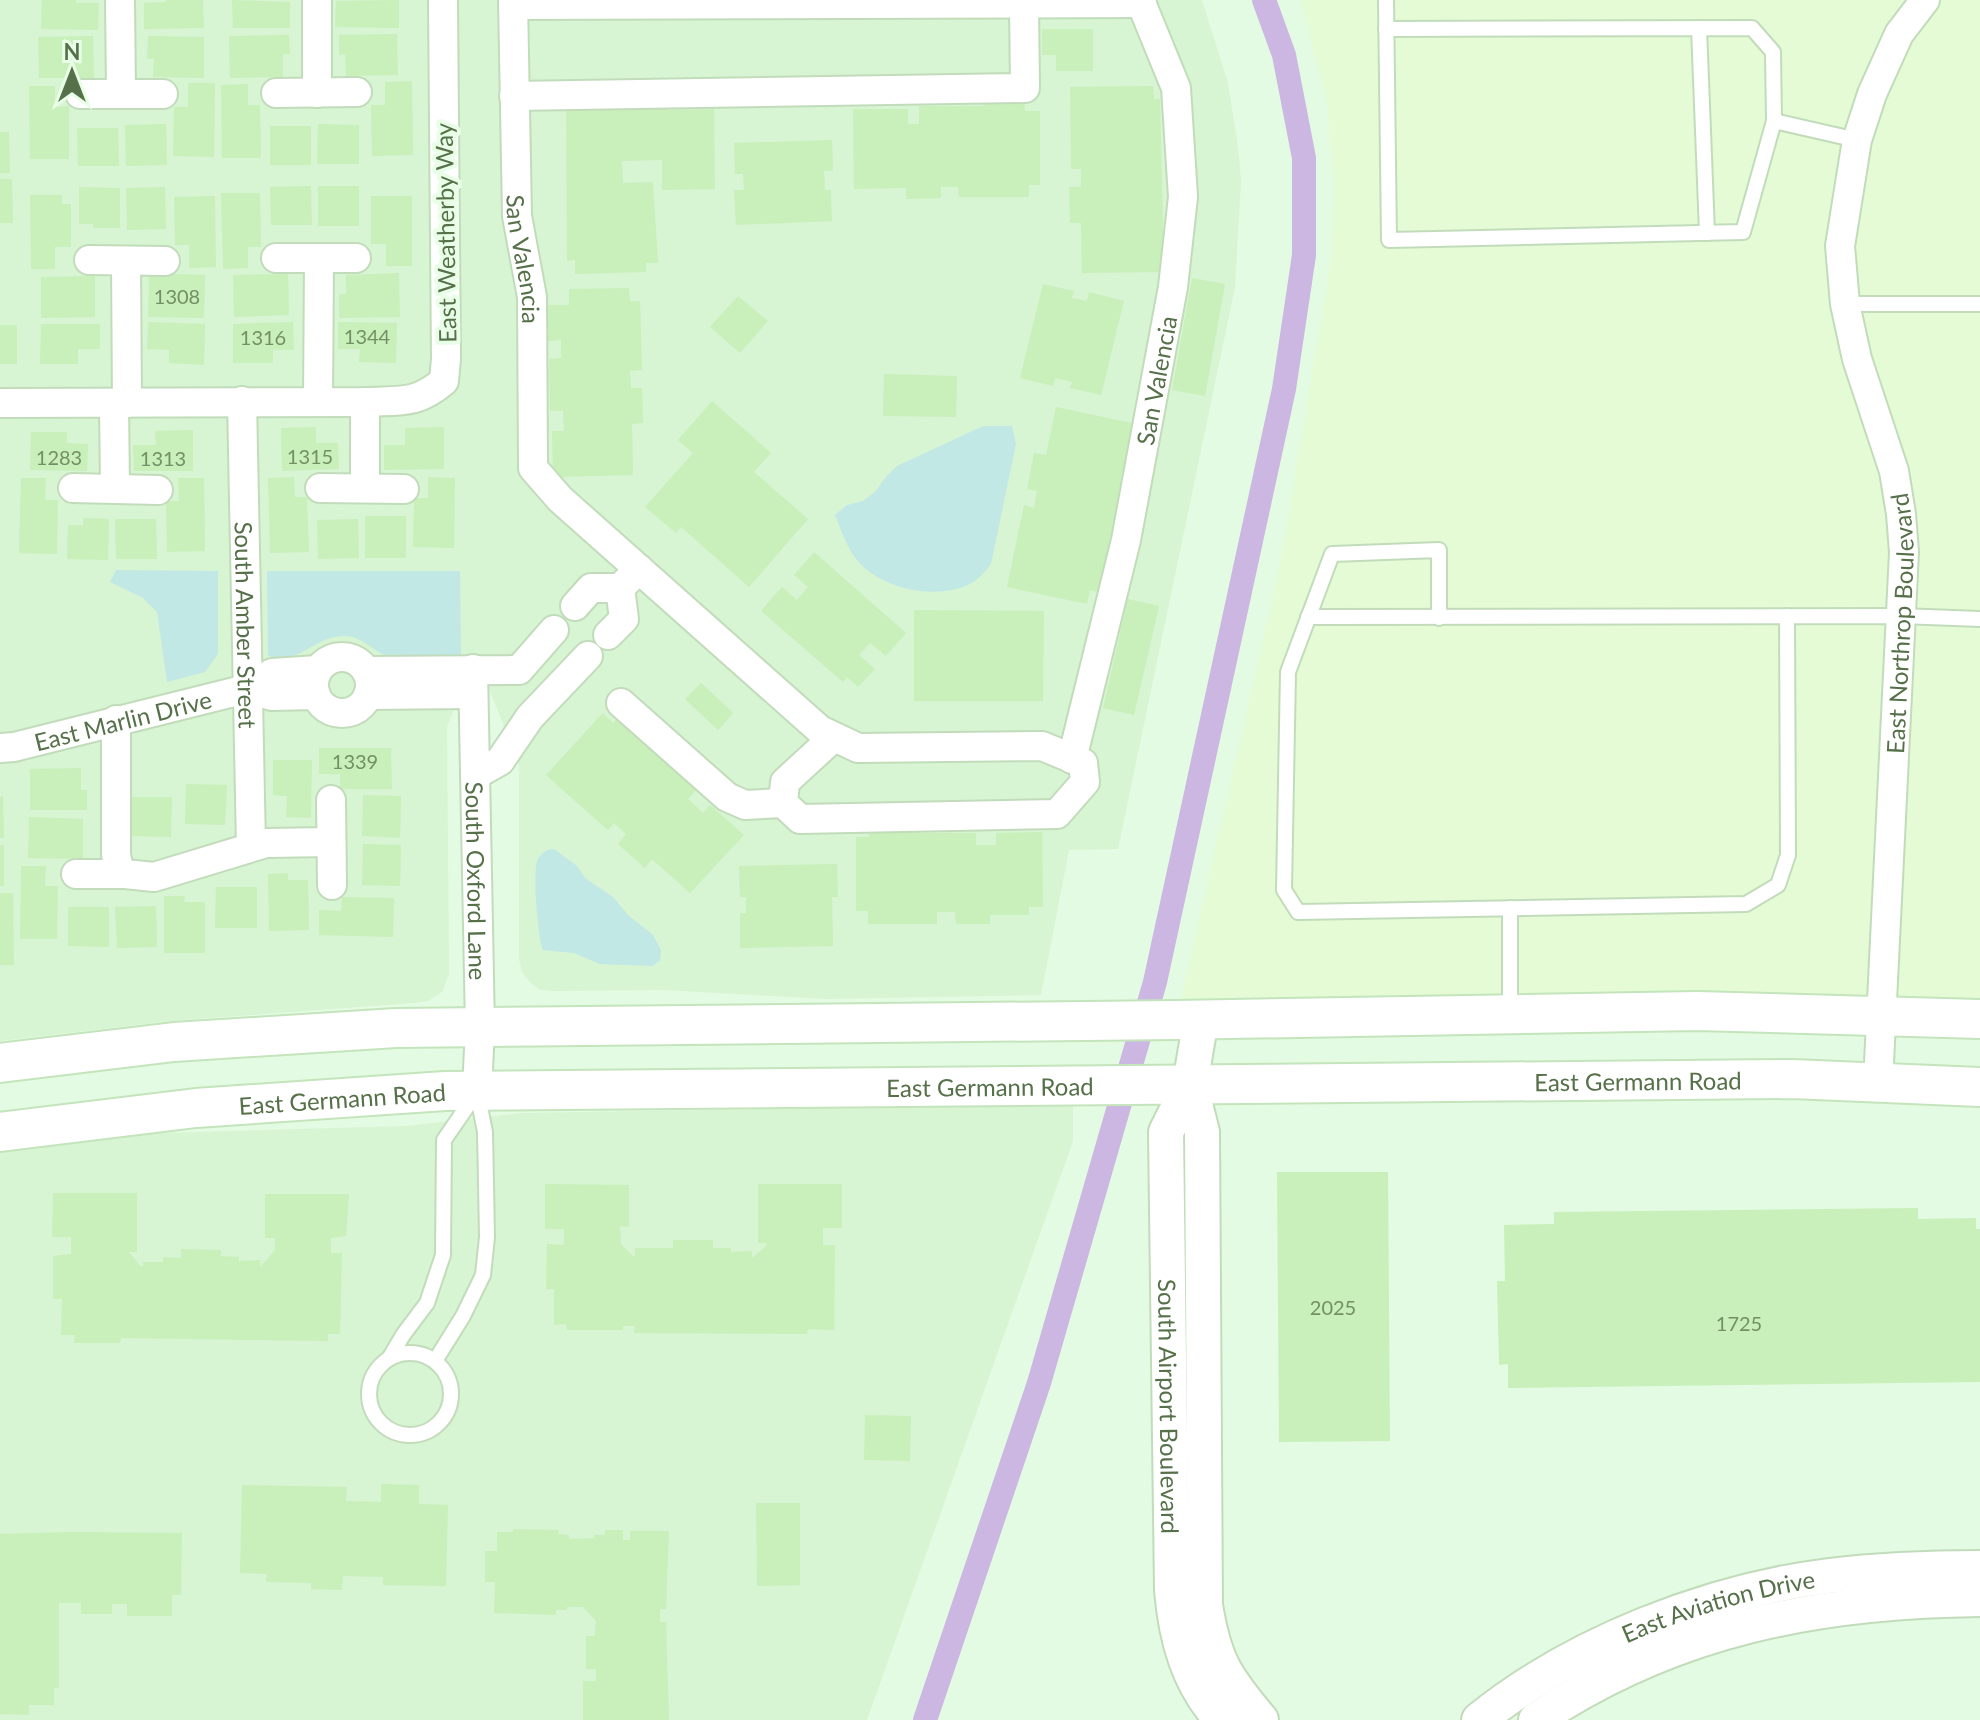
<svg xmlns="http://www.w3.org/2000/svg" width="1980" height="1720" font-family="Lato,sans-serif">
	<rect width="100%" height="100%" fill="#e3fbe2"/>
	<!-- residential -->
	<g fill="#d7f4d3">
		<polygon points="0,0 1202,0 1228,83 1238,147 1241,181 1235,287 1118,849 1069,850 1041,995 827,999 663,990 551,991 539,989 530,982 522,972 519,959 519,764 476,656 447,727 449,974 442,992 428,1001 413,1003 170,1021 0,1041"/>
		<polygon points="1073,1104 1073,1141 867,1720 0,1720 0,1151 127,1134 406,1126 522,1113"/>
	</g>
	<!-- commercial -->
	<polygon fill="#e4fbd6" points="1300,0 1980,0 1980,1019 1176,1020 1280,565 1331,259 1334,184 1327,102"/>
	<!-- green -->
	<g fill="#c1e8e5">
		<path d="M983,426H1012L1016,444L991,564C984,573 978,580 968,585C934,600 881,589 857,560C847,549 841,529 835,515L847,505L863,501L876,491L885,478L897,466Z"/>
		<polygon points="116,570 218,571 218,654 205,672 167,682 157,612 143,598 110,582"/>
		<path d="M267,571H460L461,658C438,658 412,661 390,657C375,654 365,637 345,636C312,636 303,665 268,656Z"/>
		<path d="M554,849L577,866L585,878L613,897L628,915L653,935L661,950L660,960L653,966L600,964L574,953L543,950C538,937 532,869 538,859C540,855 544,852 547,850Z"/>
	</g>
	<g fill="none" stroke-linecap="round" stroke-linejoin="round">
		<!-- canal -->
		<polyline stroke="#ccb7e3" stroke-width="24" points="925,1720 1039,1383 1155,982 1284,389 1304,255 1304,158 1284,55 1264,0"/>
	</g>
	<!-- building -->
	<g fill="#c9efba">
		<polygon points="42,0 76,0 76,3 99,3 98,30 41,29"/>
		<polygon points="166,0 203,0 204,28 144,29 144,3 166,2"/>
		<polygon points="232,0 290,2 290,28 233,28"/>
		<polygon points="399,0 399,28 335,27 336,1"/>
		<polygon points="1042,29 1093,29 1093,71 1056,71 1056,55 1042,55"/>
		<polygon points="397,34 398,75 346,76 345,54 339,55 339,35"/>
		<polygon points="289,35 290,54 283,54 283,77 230,78 229,36"/>
		<polygon points="93,36 94,78 39,78 38,37"/>
		<polygon points="148,36 204,37 204,78 153,77 154,59 147,59"/>
		<polygon points="412,81 413,155 372,156 371,105 385,105 385,82"/>
		<polygon points="188,83 215,83 214,157 173,156 174,107 188,107"/>
		<polygon points="248,84 248,105 260,105 261,158 222,158 221,85"/>
		<polygon points="29,86 55,86 55,107 69,106 69,159 30,159"/>
		<polygon points="1153,86 1154,99 1160,99 1164,272 1082,273 1081,223 1070,223 1069,187 1081,187 1081,169 1071,169 1070,87"/>
		<polygon points="984,103 1024,103 1025,111 1040,111 1040,185 1029,185 1029,197 959,197 958,187 941,187 941,198 906,199 906,188 854,189 853,109 908,109 908,124 919,124 919,106 984,106"/>
		<polygon points="668,107 668,110 714,109 715,189 662,190 662,160 622,161 623,183 653,182 658,263 646,263 646,272 575,274 575,260 567,261 566,110"/>
		<polygon points="166,124 167,165 126,166 125,125"/>
		<polygon points="318,124 359,125 359,164 317,164"/>
		<rect x="270" y="126" width="41" height="39"/>
		<polygon points="77,128 118,128 119,166 78,166"/>
		<polygon points="0,132 9,132 10,173 0,173"/>
		<polygon points="832,140 833,171 824,171 825,190 831,190 832,221 736,225 734,190 744,190 743,174 735,174 734,143"/>
		<polygon points="0,179 12,179 13,223 0,223"/>
		<polygon points="311,186 312,225 271,225 270,187"/>
		<rect x="318" y="186" width="41" height="40"/>
		<polygon points="79,187 120,188 120,228 93,228 93,224 79,224"/>
		<polygon points="165,187 166,229 127,230 126,188"/>
		<polygon points="221,193 260,193 261,247 248,247 248,268 223,269"/>
		<polygon points="30,195 62,195 62,204 71,204 71,247 55,247 55,269 31,269"/>
		<polygon points="215,196 216,267 189,268 189,245 175,245 174,197"/>
		<polygon points="371,196 412,196 412,266 386,266 386,244 371,244"/>
		<polygon points="149,273 205,275 204,318 148,317"/>
		<polygon points="399,273 400,317 339,318 339,294 346,294 346,275"/>
		<polygon points="288,274 289,315 234,317 233,275"/>
		<polygon points="95,276 95,317 41,318 41,277"/>
		<polygon points="1192,278 1225,284 1205,396 1172,390"/>
		<polygon points="1043,284 1074,291 1072,298 1087,301 1089,292 1124,301 1101,395 1070,388 1072,382 1055,378 1053,386 1020,378"/>
		<polygon points="629,288 630,301 640,301 642,370 630,371 631,388 642,388 643,423 632,424 633,475 553,477 552,431 564,431 563,411 550,411 549,359 561,358 561,340 548,341 547,305 569,305 569,289"/>
		<polygon points="738,296 768,321 740,353 710,327"/>
		<polygon points="148,322 205,324 204,365 169,363 169,350 147,349"/>
		<polygon points="293,322 294,350 273,350 273,363 233,363 233,324"/>
		<polygon points="338,322 397,323 396,363 359,362 360,349 338,349"/>
		<polygon points="41,324 100,324 100,349 78,349 78,364 40,364"/>
		<rect x="0" y="325" width="17" height="39"/>
		<polygon points="884,374 957,376 956,417 883,416"/>
		<polygon points="712,401 771,453 754,472 808,519 749,587 681,527 676,533 645,507 693,453 678,440"/>
		<polygon points="1056,407 1136,424 1098,592 1090,590 1087,604 1007,587 1024,505 1034,508 1037,491 1027,489 1034,453 1046,455"/>
		<polygon points="316,427 316,443 338,443 339,469 282,471 281,428"/>
		<polygon points="444,427 444,469 384,470 384,445 405,445 405,428"/>
		<polygon points="193,430 193,471 134,471 133,445 156,445 155,431"/>
		<polygon points="31,432 67,432 67,443 88,444 87,471 30,470"/>
		<polygon points="294,477 295,497 307,497 309,552 270,553 268,478"/>
		<polygon points="428,477 455,478 454,548 413,547 414,498 428,498"/>
		<polygon points="21,478 46,478 45,500 58,500 57,554 19,553"/>
		<polygon points="178,478 204,478 205,551 167,552 166,501 179,501"/>
		<rect x="365" y="516" width="41" height="42"/>
		<polygon points="83,518 109,519 108,560 67,559 68,525 83,525"/>
		<polygon points="115,519 156,519 157,559 116,559"/>
		<polygon points="358,519 359,558 318,559 317,520"/>
		<polygon points="814,552 906,633 886,656 870,643 859,655 875,669 858,687 847,677 843,682 761,611 782,587 797,600 808,587 794,575"/>
		<polygon points="1128,599 1159,606 1134,715 1103,708"/>
		<polygon points="914,610 1044,611 1043,701 914,701"/>
		<polygon points="701,683 733,713 718,730 685,699"/>
		<polygon points="603,713 613,723 618,718 697,789 688,799 703,813 710,805 744,835 690,893 652,859 645,868 618,844 626,834 614,823 608,830 546,775"/>
		<polygon points="319,748 391,748 392,789 340,789 340,774 319,774"/>
		<polygon points="273,760 312,760 311,818 286,817 287,796 273,795"/>
		<polygon points="81,768 81,790 87,790 87,810 30,810 30,769"/>
		<polygon points="186,784 227,785 225,825 185,824"/>
		<polygon points="363,795 401,796 400,838 362,836"/>
		<polygon points="3,796 4,838 0,838 0,797"/>
		<polygon points="131,797 172,797 171,837 130,836"/>
		<polygon points="29,817 83,819 83,859 28,858"/>
		<polygon points="906,829 906,833 976,833 976,845 996,845 996,833 1042,832 1043,907 1029,907 1029,915 990,915 990,924 956,924 955,912 937,912 937,924 868,924 868,911 856,911 856,837 869,837 869,830"/>
		<polygon points="363,844 401,845 400,886 362,885"/>
		<rect x="0" y="845" width="4" height="41"/>
		<polygon points="837,864 838,897 832,897 833,946 740,948 740,913 746,913 746,897 740,897 739,866"/>
		<polygon points="21,866 46,866 45,886 58,886 57,939 20,939"/>
		<polygon points="288,873 288,880 308,880 309,930 269,931 268,874"/>
		<polygon points="216,887 257,887 257,928 215,928"/>
		<polygon points="0,893 13,893 14,965 0,965"/>
		<polygon points="164,896 185,896 184,902 205,902 205,953 164,953"/>
		<polygon points="342,897 394,898 393,937 319,935 319,910 341,911"/>
		<polygon points="156,906 157,947 117,948 115,907"/>
		<polygon points="68,907 109,907 109,947 68,946"/>
		<polygon points="1277,1172 1388,1172 1390,1441 1279,1442"/>
		<polygon points="545,1184 629,1185 629,1227 620,1226 621,1244 633,1256 635,1256 635,1248 673,1248 673,1240 713,1240 713,1248 731,1248 731,1252 752,1251 752,1258 766,1246 766,1243 758,1243 758,1184 842,1184 842,1228 823,1228 823,1245 835,1245 834,1330 808,1329 807,1334 634,1333 635,1326 623,1326 623,1330 567,1330 566,1324 554,1325 554,1289 546,1289 547,1244 564,1245 564,1229 545,1229"/>
		<polygon points="53,1193 137,1193 137,1252 129,1252 140,1266 143,1266 143,1262 163,1262 163,1257 181,1258 181,1249 221,1250 221,1256 239,1257 239,1261 260,1260 260,1267 275,1250 275,1238 265,1238 265,1194 349,1194 346,1236 331,1238 331,1253 342,1253 340,1334 328,1334 328,1341 121,1338 120,1343 74,1343 75,1335 61,1335 62,1299 53,1299 53,1256 71,1254 71,1237 52,1237"/>
		<polygon points="1918,1208 1918,1219 1976,1218 1976,1229 1980,1229 1980,1382 1508,1388 1508,1364 1499,1365 1497,1281 1505,1281 1504,1225 1554,1224 1554,1212"/>
		<polygon points="865,1415 911,1416 910,1461 864,1460"/>
		<polygon points="381,1484 419,1485 419,1504 448,1505 446,1586 383,1585 383,1577 343,1576 342,1590 311,1589 311,1583 266,1582 267,1574 240,1573 242,1485 347,1487 346,1501 381,1502"/>
		<polygon points="756,1503 800,1503 800,1585 757,1586"/>
		<polygon points="513,1529 558,1530 559,1534 569,1535 569,1539 594,1538 594,1535 605,1535 605,1530 623,1530 623,1540 630,1540 630,1531 669,1531 666,1609 660,1609 660,1622 666,1622 669,1720 583,1720 583,1681 596,1681 596,1669 586,1669 586,1636 595,1636 596,1621 583,1607 567,1607 567,1610 556,1610 556,1615 494,1613 495,1582 485,1582 485,1551 497,1551 497,1532 513,1532"/>
		<polygon points="70,1532 182,1533 181,1595 172,1595 172,1616 127,1616 127,1604 112,1604 112,1614 81,1614 81,1603 59,1603 59,1688 54,1688 54,1705 29,1705 29,1715 0,1714 0,1534"/>
	</g>
	<g fill="none" stroke-linecap="round" stroke-linejoin="round">
		<!-- service casing -->
		<g stroke="#c2dcbb" stroke-width="18">
			<g id="service">
				<polyline points="1386,0 1389,240 1743,232 1774,121"/>
				<polyline points="1699,28 1707,233"/>
				<polyline points="1386,29 1752,28 1773,52 1774,121 1857,140"/>
				<polyline points="1845,304 1980,304"/>
				<polyline points="1308,617 1901,616 1980,619"/>
				<polyline points="1439,618 1439,550 1332,554 1288,672 1284,890 1298,912 1746,904 1778,885 1788,855 1787,616"/>
				<polyline points="1510,908 1510,1012"/>
				<circle cx="410" cy="1394" r="41"/>
				<polyline points="390,1357 403,1335 427,1303 443,1255 444,1140 475,1095"/>
				<polyline points="435,1361 463,1316 483,1275 487,1237 485,1132 477,1092"/>
			</g>
		</g>
		<!-- minor casing -->
		<g stroke="#c2dcbb" stroke-width="32">
			<g id="minor">
				<polyline points="120,0 121,93"/>
				<polyline points="317,0 317,93"/>
				<path id="s1" d="M513,0L517,216L532,297L533,468L560,499L820,730L858,748L1042,746L1083,763L1085,782L1057,814L800,819L783,803L785,782L834,737"/>
				<polyline points="513,5 1142,3"/>
				<polyline points="276,93 357,92"/>
				<polyline points="80,94 163,94"/>
				<polyline points="514,96 1025,88 1024,5"/>
				<polyline points="276,258 356,258"/>
				<polyline points="89,260 165,261"/>
				<polyline points="126,261 127,403"/>
				<path id="s2" d="M242,401L251,847"/>
				<polyline points="318,402 319,259"/>
				<path d="M0,403L365,402C400,400 416,405 444,381L446,359L443,0"/>
				<polyline points="114,404 115,489"/>
				<polyline points="73,488 158,490"/>
				<polyline points="320,488 404,489"/>
				<polyline points="365,488 365,402"/>
				<polyline points="575,606 591,588 620,588 639,569"/>
				<polyline points="608,635 624,619 620,588"/>
				<circle cx="342" cy="685" r="28"/>
				<path id="s3" d="M473,669L480,1028L477,1091"/>
				<polyline points="366,671 519,670 554,630"/>
				<polyline points="246,689 272,696 316,695"/>
				<polyline points="368,695 473,694"/>
				<polyline points="621,703 727,797 745,805 783,803"/>
				<polyline points="116,720 116,854 118,866 125,874 154,877 266,843 331,842"/>
				<path id="s4" d="M0,748L14,747L246,689L272,673L318,670"/>
				<path id="s5" d="M1072,759L1126,540L1173,287L1183,197L1176,88L1140,0"/>
				<polyline points="475,775 500,761 530,717 588,656"/>
				<polyline points="331,800 332,885"/>
				<polyline points="76,874 125,874"/>
				<path id="s6" d="M1878,1083L1904,552L1901,514L1894,471L1857,359L1845,304L1840,246L1857,140L1872,94L1899,34L1925,0"/>
			</g>
		</g>
		<!-- tertiary casing -->
		<g stroke="#c2dcbb" stroke-width="38">
			<g id="tertiary">
				<path id="s7" d="M1201,1019L1190,1084L1166,1132L1172,1590C1176,1638 1188,1684 1222,1720"/>
				<path d="M1190,1084L1202,1132L1205,1605C1214,1661 1225,1677 1261,1720"/>
				<path id="s8" d="M1479,1720C1573,1644 1709,1591 1829,1576C1879,1570 1929,1568 1980,1568"/>
				<path d="M1536,1720C1673,1628 1818,1601 1980,1599"/>
			</g>
		</g>
		<!-- secondary casing -->
		<g stroke="#c4e4bc" stroke-width="42">
			<g id="secondary">
				<polyline points="0,1063 174,1042 396,1028 1176,1020 1697,1011 1980,1019"/>
				<path id="s9" d="M0,1132L196,1108L445,1091L1792,1079L1980,1087"/>
			</g>
		</g>
		<!-- service -->
		<use href="#service" stroke="#fff" stroke-width="14"/>
		<!-- minor -->
		<use href="#minor" stroke="#fff" stroke-width="28"/>
		<!-- tertiary -->
		<use href="#tertiary" stroke="#fff" stroke-width="34"/>
		<!-- secondary -->
		<use href="#secondary" stroke="#fff" stroke-width="38"/>
	</g>
	<g text-anchor="middle" dominant-baseline="central" stroke-width="8" stroke-linejoin="round" paint-order="stroke">
		<!-- number labels -->
		<g font-size="20" fill="#739065">
			<text x="177" y="296">1308</text>
			<text x="367" y="336">1344</text>
			<text x="263" y="337">1316</text>
			<text x="310" y="456">1315</text>
			<text x="59" y="457">1283</text>
			<text x="163" y="458">1313</text>
			<text x="355" y="761">1339</text>
			<text x="1333" y="1307">2025</text>
			<text x="1739" y="1323">1725</text>
		</g>
		<!-- street labels -->
		<g font-size="24" fill="#567149" stroke="#e9fee7">
			<text transform="translate(445 233) rotate(-91)">East Weatherby Way</text>
			<text stroke="none"><textPath href="#s1" startOffset="260">San Valencia</textPath></text>
			<text stroke="none"><textPath href="#s5" startOffset="388">San Valencia</textPath></text>
			<text stroke="none"><textPath href="#s2" startOffset="224">South Amber Street</textPath></text>
			<text stroke="none"><textPath href="#s6" startOffset="460">East Northrop Boulevard</textPath></text>
			<text stroke="none"><textPath href="#s4" startOffset="126">East Marlin Drive</textPath></text>
			<text stroke="none"><textPath href="#s3" startOffset="212">South Oxford Lane</textPath></text>
			<text stroke="none"><textPath href="#s9" startOffset="1640">East Germann Road</textPath></text>
			<text stroke="none"><textPath href="#s9" startOffset="992">East Germann Road</textPath></text>
			<text stroke="none"><textPath href="#s9" startOffset="344">East Germann Road</textPath></text>
			<text stroke="none"><textPath href="#s7" startOffset="394">South Airport Boulevard</textPath></text>
			<text stroke="none"><textPath href="#s8" startOffset="268">East Aviation Drive</textPath></text>
		</g>
	</g>
	<!-- north arrow -->
	<g transform="translate(72 72)" stroke="#e9fee7" stroke-width="6" paint-order="stroke">
	<path d="M0-6L14 30L0 20L-14 30Z" fill="#567149"/>
	<text y="-12" font-size="22" font-weight="bold" text-anchor="middle" fill="#567149">N</text>
	</g>
</svg>
